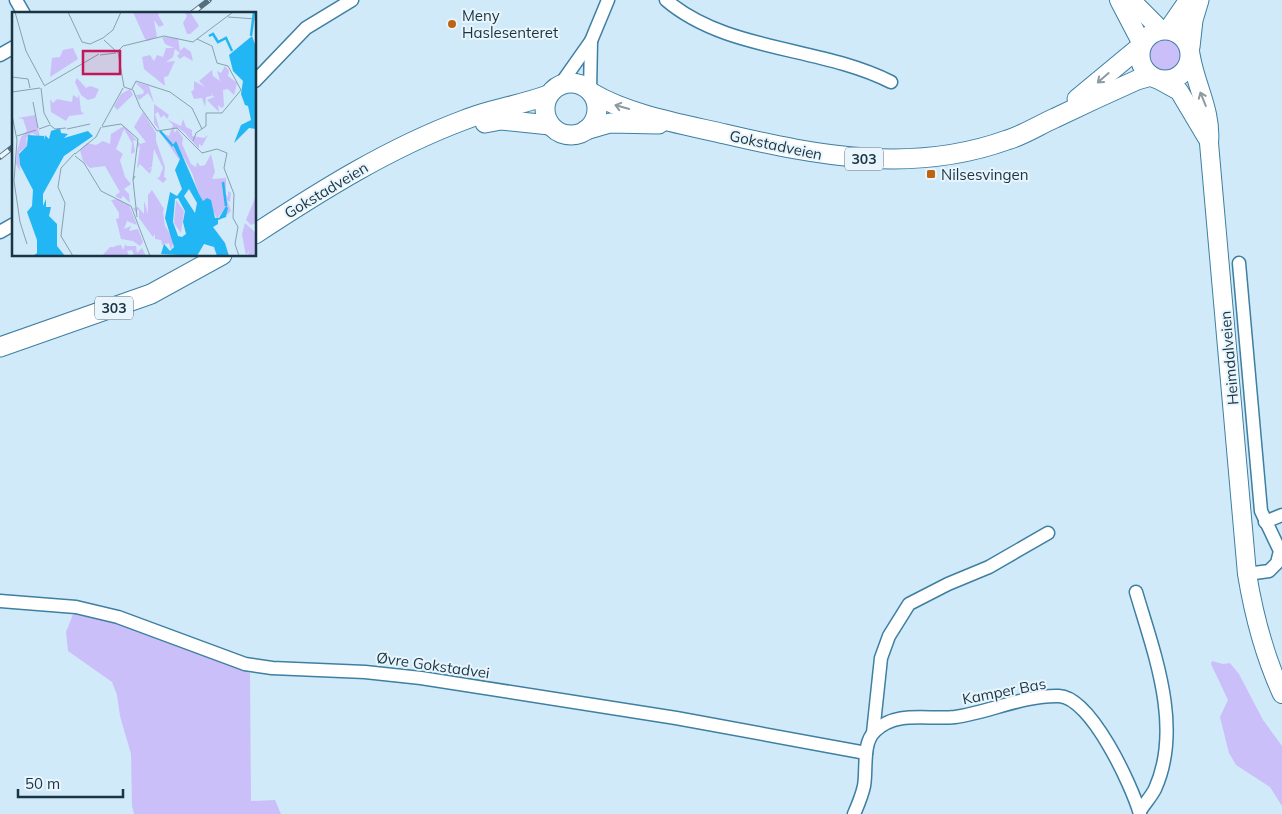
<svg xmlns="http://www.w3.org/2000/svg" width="1282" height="814" font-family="Mulish,sans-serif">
	<rect width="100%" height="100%" fill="#d0eaf9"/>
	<!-- green -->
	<g fill="#cbbffa">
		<circle cx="1166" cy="55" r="17"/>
		<polygon points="76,607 187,643 250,673 251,801 275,800 281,814 134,814 132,806 131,754 120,716 117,695 112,682 68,651 66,632"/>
		<polygon points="1212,661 1223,664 1230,663 1239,674 1263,720 1282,746 1282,806 1270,787 1236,765 1229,753 1220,717 1228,700 1211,664"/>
	</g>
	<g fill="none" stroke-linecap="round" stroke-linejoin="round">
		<!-- minor casing -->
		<g stroke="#3e7fa2" stroke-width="15">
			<g id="minor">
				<polyline points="16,0 24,14"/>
				<path d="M666,0C727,52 820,46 891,82"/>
				<polyline points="0,55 14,47"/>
				<polyline points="255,81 306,28 352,0"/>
				<polyline points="560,85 591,41 608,0"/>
				<polyline points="590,91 591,41"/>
				<polyline points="0,232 14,224"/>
				<polyline points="1239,263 1261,511 1280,551 1277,563 1269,571 1247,574"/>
				<polyline points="1265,522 1282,515"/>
				<path d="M1136,592C1154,653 1183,727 1155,789C1151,797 1144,804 1140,811"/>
				<polyline points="0,601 76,607 118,617 245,664 272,668 365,672 421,678 676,718 866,753"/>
				<polyline points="873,733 881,658 889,636 909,604 948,584 989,567 1048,533"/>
				<path d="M854,814C858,805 862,795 864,786C867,769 862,743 875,731C897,710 928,720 955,717C990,712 1024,695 1059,696C1091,697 1132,786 1140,814"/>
			</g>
		</g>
		<!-- secondary casing -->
		<g stroke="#3e7fa2" stroke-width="20">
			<g id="secondary">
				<polyline points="1119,0 1142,44"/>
				<polyline points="1131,0 1160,29"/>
				<path d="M1191,57C1196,86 1212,112 1209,143L1247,574C1254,616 1264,655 1282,694"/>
				<polyline points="1159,80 1179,91 1207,138"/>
			</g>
		</g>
		<!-- primary casing -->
		<g stroke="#3e7fa2" stroke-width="21">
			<g id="primary">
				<polyline points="1169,29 1189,0"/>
				<circle cx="1165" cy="55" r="25"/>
				<polyline points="1190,47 1193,20 1199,0"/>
				<circle cx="571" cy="109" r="26"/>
				<path d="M592,93C629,115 682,124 725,134C819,156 913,174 1007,140C1024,135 1039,125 1055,118C1082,105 1110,92 1137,80L1151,76"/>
				<polyline points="1077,99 1141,46"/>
				<polyline points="485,123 501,120 550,125"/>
				<polyline points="586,130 610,123 659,124"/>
				<path d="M255,234C322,190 389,148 464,120C492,109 521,105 548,95"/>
				<polyline points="0,347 151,294 222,255"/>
			</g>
		</g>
		<!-- minor -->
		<use href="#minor" stroke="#fff" stroke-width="12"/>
		<!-- secondary -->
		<use href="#secondary" stroke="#fff" stroke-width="18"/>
		<!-- primary -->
		<use href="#primary" stroke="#fff" stroke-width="19"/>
		<!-- rail casing -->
		<g stroke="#556f7e" stroke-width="5.5">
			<g id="rail">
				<polyline points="191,14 209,0"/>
				<polyline points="0,157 14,146"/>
			</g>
		</g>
		<!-- rail -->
		<use href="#rail" stroke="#e8f5fc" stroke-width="4" stroke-dasharray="11" stroke-linecap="butt"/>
	</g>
	<!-- one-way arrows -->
	<defs><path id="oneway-shaft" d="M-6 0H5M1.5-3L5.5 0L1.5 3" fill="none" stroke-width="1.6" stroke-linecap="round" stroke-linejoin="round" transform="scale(1.25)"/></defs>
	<g stroke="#8c9aa1">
		<use href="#oneway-shaft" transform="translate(1103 78) rotate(139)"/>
		<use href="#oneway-shaft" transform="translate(1203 99) rotate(-112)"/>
		<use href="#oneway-shaft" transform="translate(622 107) rotate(-164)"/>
	</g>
	<!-- markers -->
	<g fill="#bf6311" stroke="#e8f5fc" stroke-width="2">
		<circle cx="452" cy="24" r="5"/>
		<rect x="926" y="169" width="10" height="10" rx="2.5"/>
	</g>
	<g text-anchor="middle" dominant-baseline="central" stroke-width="4" stroke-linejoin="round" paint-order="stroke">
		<!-- shield labels -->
		<g fill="#e8f5fc" stroke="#576e7a" stroke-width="1">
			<rect x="845" y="147.5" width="38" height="23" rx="4"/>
			<rect x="95" y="296.5" width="38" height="23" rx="4"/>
		</g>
		<g font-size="14" font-weight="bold" fill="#193443">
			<text x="864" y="159">303</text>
			<text x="114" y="308">303</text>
		</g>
		<!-- poi labels -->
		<g font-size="15" fill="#193443" stroke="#e8f5fc" text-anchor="start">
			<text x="462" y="15">Meny<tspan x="462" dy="17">Haslesenteret</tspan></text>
			<text x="941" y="174">Nilsesvingen</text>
		</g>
		<!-- street labels -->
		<g font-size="15" fill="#193443" stroke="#e8f5fc">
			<text transform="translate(776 145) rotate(12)">Gokstadveien</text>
			<text transform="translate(326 190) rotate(-31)">Gokstadveien</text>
			<text transform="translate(1229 358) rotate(-95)">Heimdalveien</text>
			<text transform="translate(433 665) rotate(8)">Øvre Gokstadvei</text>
			<text transform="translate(1004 691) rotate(-11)">Kamper Bas</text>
		</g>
	</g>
	<!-- overview -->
	<g transform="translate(12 12)">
		<rect width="244" height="244" fill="#d0eaf9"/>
		<path d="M121,0H148L146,3L152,13L147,15L142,8L145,25L136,29L133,27ZM172,0H178L187,14L178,22H175L171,11L175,4ZM150,25L166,26L168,39L172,35L179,40L181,49L172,44L168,47L165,44L168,41L163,37L161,45L154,50L163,49L156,64L152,65L153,74L132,57L130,45L138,43L142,49L145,43L151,45L154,36H162L153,32ZM61,36L66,47L38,65L40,46L48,45L51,38ZM213,54L217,59L216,64L225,71L222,83L216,77L211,78L212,94L210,96L206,93L207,100L195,88L202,85L199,81L200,84L194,85L193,95L190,86L182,87L179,79L182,78V69L193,75L187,69L200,58L201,64L208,69L205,59L209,61ZM65,66L74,76L78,74L87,77L83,86L76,88L69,83L63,70ZM123,70L137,74L142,91L136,81L127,88L124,83L131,82L132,79ZM118,77L121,83L105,98L102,94L109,82ZM67,82L69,99L72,102L57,104L54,109L39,100L38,87L41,91L45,87L60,90L61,83L66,86ZM142,92L157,103L155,107L152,103L149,106L146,100L143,102L148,119L142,111ZM131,100L144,121V129L153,155L152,165L155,167L151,171L144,165L147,166L151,156L142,137L140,155L135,157L140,156L138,162L128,152L125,157L128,133L126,136L125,129L121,128L123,140L119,142L120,131L112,117L104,137L111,142L108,148L113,165L119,172L112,177L117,182L118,191L111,184L109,187L103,184L108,180L93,154L78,156L71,149L68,138L75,131L84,133L91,129L98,132L99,122L112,114L128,132L134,130L122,115ZM23,103L28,125L20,121L14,126L15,134L7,140L8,159L4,152L5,139L9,125L15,119L11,107L6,106ZM171,107L174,115L180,118V124L192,126L196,123L190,134L187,132V137L172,120L166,116H161L163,121L165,117L171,126L170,132L179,152L184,155L185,150L188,154L193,153L199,142L203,160L200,167L214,166V182L216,185V179L219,181L218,190L215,188L219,199L215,203L214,194L205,207L202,200H199V188L191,189L187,182L180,161L165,133L162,136L167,142L168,149L148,120L157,124L161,113L156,108L169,114ZM140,178L152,197L155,187L151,200L153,214L162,228L159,238L157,231L150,233L149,228L143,227V222L141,225L138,221L127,206V198L124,199L125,203L121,196L126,195L132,202V189L136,202V183ZM243,186H244V211L239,213L234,208ZM105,187L117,193L125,213L115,209L112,217L119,214L117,219L126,217L131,230L128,234L121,229L109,227L104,207L107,206V201L99,188ZM164,188L172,199L169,221L162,211ZM233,211L244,221V244H236L237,238L234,244L230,222ZM103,228V234L109,233L111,238L114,231V234H124L125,241L130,236L134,244H122L120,238L115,239L117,244H90L98,235H103Z" fill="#cbbffa"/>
		<path d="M240,24L244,35V117L237,116L222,131L229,113L239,108L236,94L233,93L229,82L231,69L221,59L217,43ZM48,116L49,121L56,122L52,126L76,119L81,124L52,144L31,182V194L34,187V195H39L37,204L45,212V234L53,244H21L25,241V228L15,200L20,194L21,178L8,153L7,142L15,134L16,123L32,124L33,128V123L37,127L39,119ZM164,129L187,182L191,189L195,186L199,188L203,206H207L214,194L216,196L214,205L206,208V212L201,215L213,231L217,244H205L202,235L192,232L185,244L149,242L152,232L158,239L162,235L153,206L158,180L165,184L170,177L163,158L168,147L161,133ZM177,177L185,191L183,201L172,184ZM166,186L173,199L171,210L174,222L170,225L166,224L161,210L163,187Z" fill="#23b6f5" fill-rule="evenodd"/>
		<path fill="none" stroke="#23b6f5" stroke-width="2.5" d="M197,24L201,22L206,30L214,26L220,39M239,24L242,0M148,119L161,134M31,125L26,190L39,244M211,170L214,194"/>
		<path fill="none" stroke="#87a1b0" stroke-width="1" d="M3,0L14,39L32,73M56,0L70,30L78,32L91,26M216,5L244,7M91,26L101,18L109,0M92,28L105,40M105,40L111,34L152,24L181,30L221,0M106,40L112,75M88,43L104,41M0,65L16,67L18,76M32,74L87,42M112,75L121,78L128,95L145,119L165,116L190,141L205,137L215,141L212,156L222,182L221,206L226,215L223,232L227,244M29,76L32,101L38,112M120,77L124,69L158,80L180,96L190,117M0,80L28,76M21,90L26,116M0,103L5,128L2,169L8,210L15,232M90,114L111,76M90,115L109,112L126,127L121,168L123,164M27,117L38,113L43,117L54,116M55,117L78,112M5,124L24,118M181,129L184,121L194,114V101H210L229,78L216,54L205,51L200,34L185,27M63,142L84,125L89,115M63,144L72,151L89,179L119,194L138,244M121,168L125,205M61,244L49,224L53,191L46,175L49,156L63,141"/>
		<path fill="#c2185b" fill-opacity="0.15" stroke="#c2185b" stroke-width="2.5" d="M71,39H108V62H71Z"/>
		<rect width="244" height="244" fill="none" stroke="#193443" stroke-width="2.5"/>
	</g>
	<!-- scale -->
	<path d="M18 789v8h105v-8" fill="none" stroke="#193443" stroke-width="2.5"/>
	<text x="25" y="789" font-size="15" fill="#193443" stroke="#e8f5fc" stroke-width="4" paint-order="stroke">50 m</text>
</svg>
